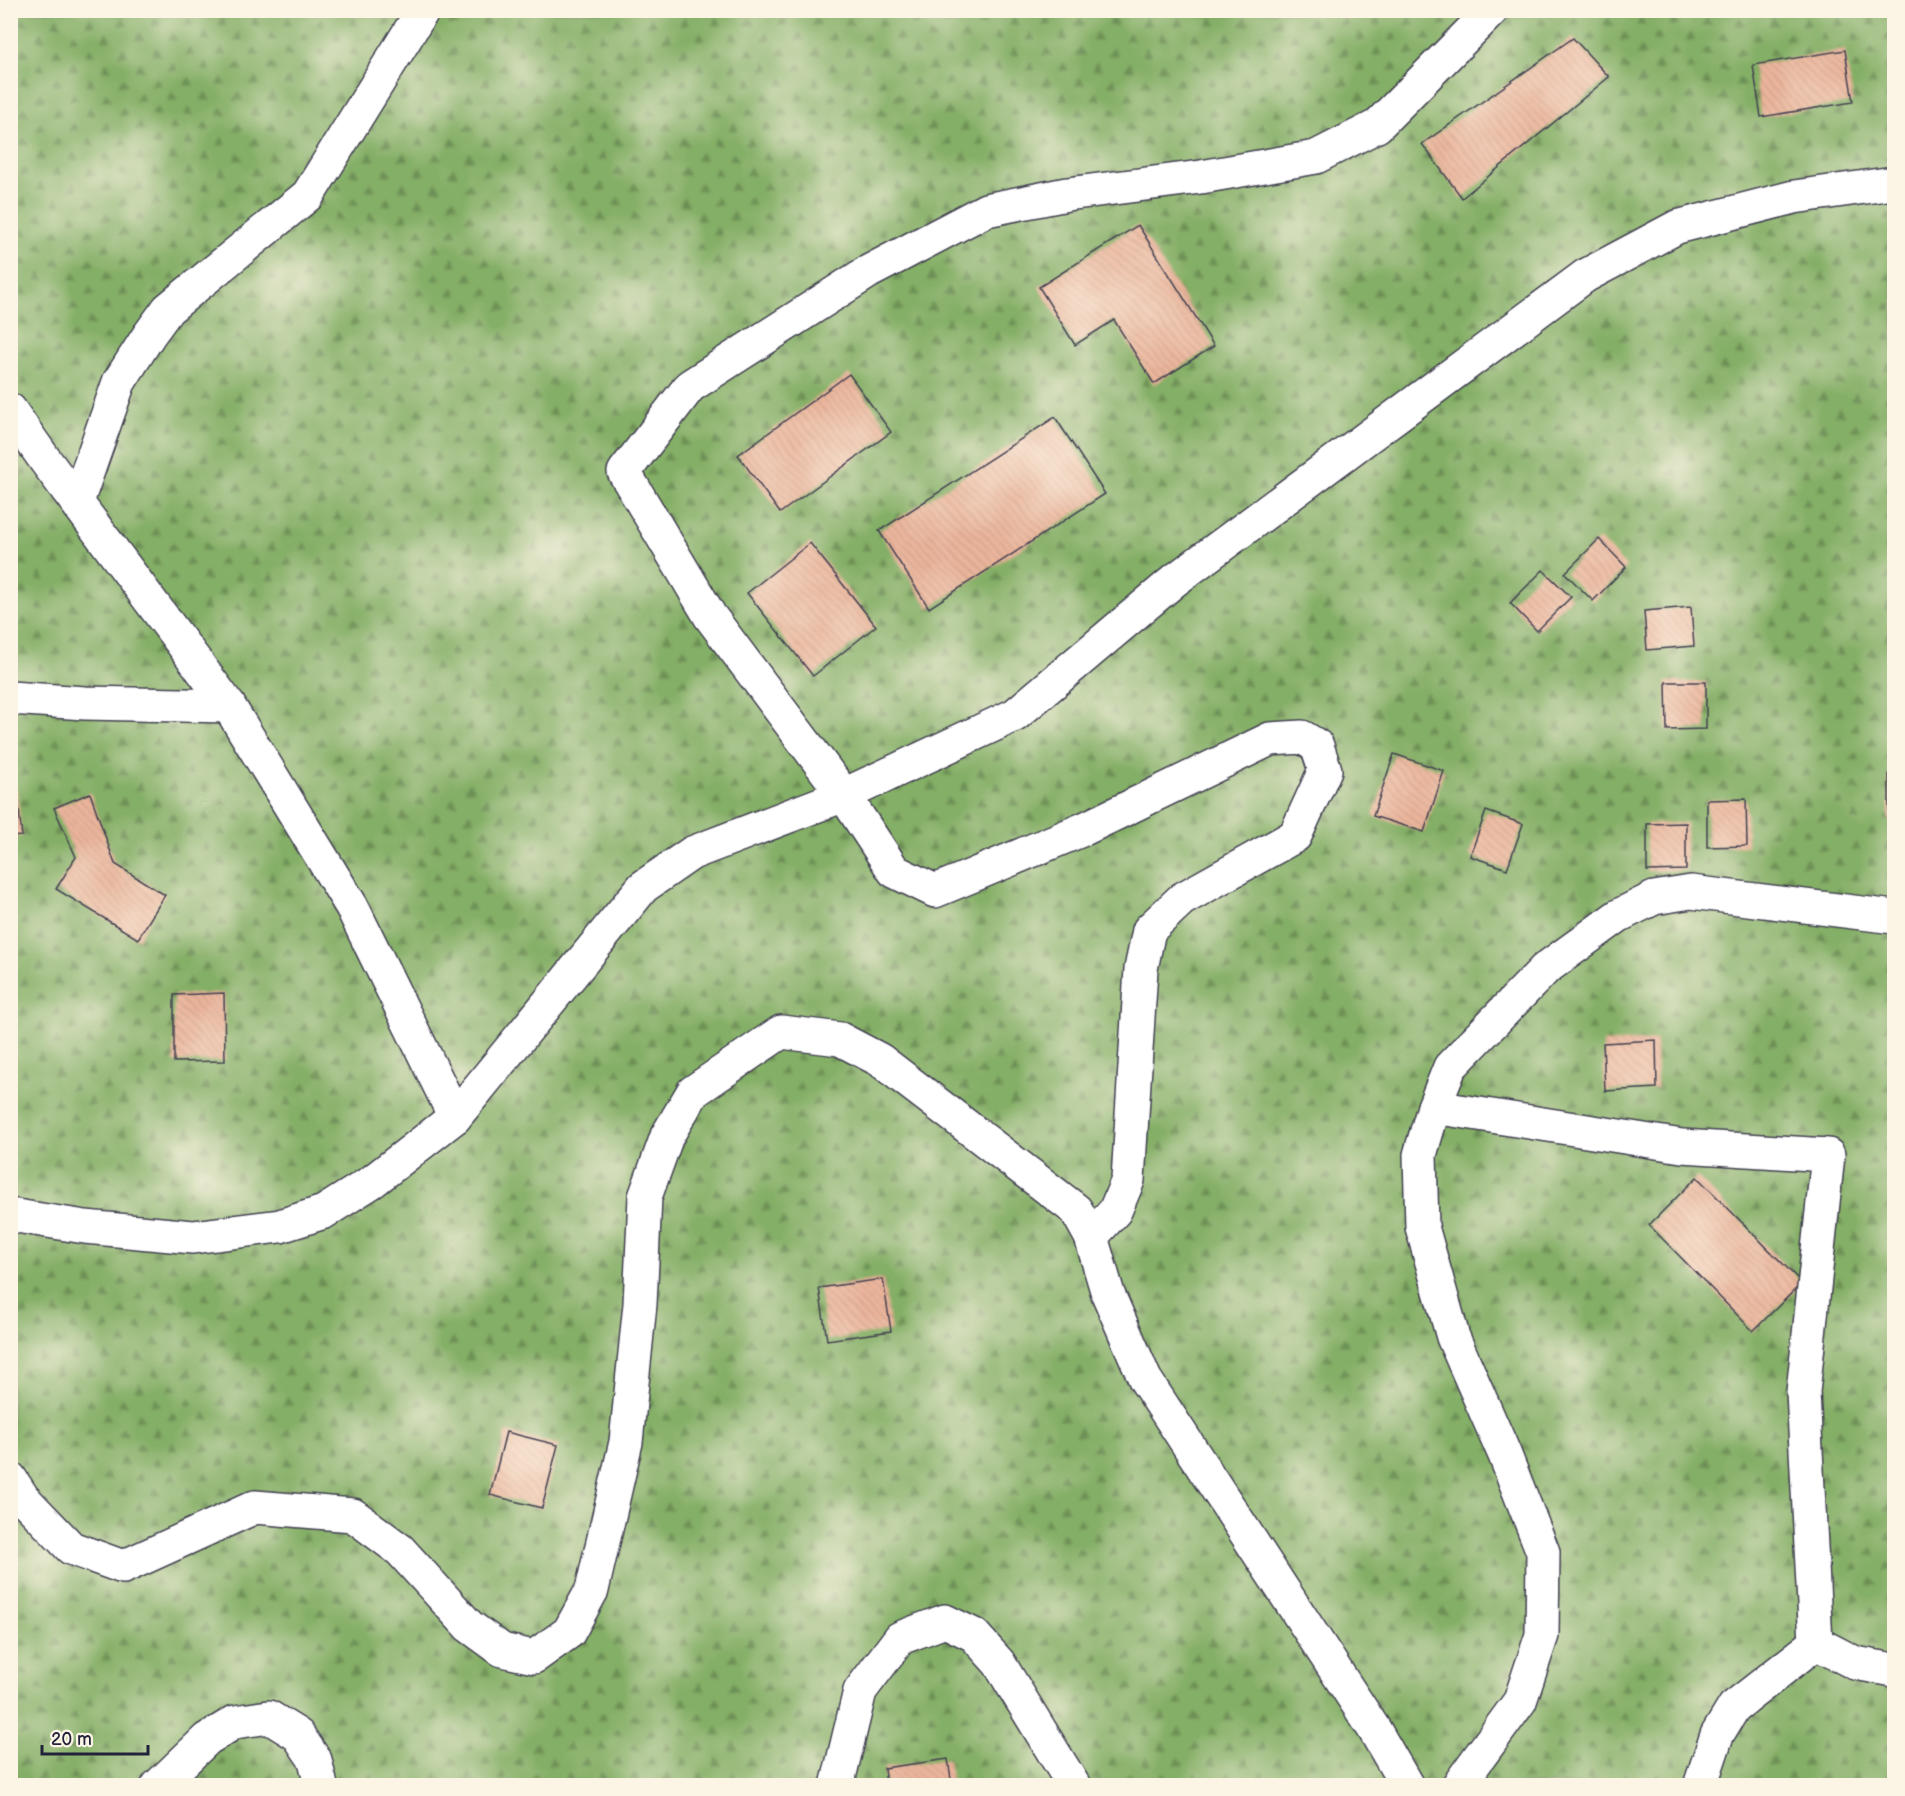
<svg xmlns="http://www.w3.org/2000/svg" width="1905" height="1796" font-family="'Balsamiq Sans',sans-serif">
	<defs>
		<pattern id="forest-firs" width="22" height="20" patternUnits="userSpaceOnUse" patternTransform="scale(1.5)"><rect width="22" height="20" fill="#84af66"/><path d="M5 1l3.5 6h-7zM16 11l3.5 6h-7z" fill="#6c8e55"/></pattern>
		<pattern id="building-back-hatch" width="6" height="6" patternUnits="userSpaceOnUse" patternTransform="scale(1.5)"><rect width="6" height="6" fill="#ecb69c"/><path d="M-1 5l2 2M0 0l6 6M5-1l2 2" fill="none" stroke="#ca9c87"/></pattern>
	</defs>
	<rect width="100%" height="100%" fill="#fcf5e5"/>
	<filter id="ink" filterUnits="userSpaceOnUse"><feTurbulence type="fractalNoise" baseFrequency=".0167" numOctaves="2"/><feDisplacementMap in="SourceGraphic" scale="12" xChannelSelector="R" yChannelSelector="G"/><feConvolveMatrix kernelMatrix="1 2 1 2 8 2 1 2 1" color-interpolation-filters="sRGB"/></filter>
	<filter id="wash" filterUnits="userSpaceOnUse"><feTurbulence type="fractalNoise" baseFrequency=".008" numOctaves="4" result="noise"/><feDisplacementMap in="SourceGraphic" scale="24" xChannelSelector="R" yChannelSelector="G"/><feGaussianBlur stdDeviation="1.35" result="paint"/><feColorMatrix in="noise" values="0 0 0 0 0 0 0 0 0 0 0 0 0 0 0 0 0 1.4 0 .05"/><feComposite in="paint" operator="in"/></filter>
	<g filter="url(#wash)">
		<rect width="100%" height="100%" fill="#f3e2c5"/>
		<!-- forest -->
		<rect fill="url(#forest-firs)" stroke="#536850" stroke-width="1.5" x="11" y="11" width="1883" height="1774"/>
		<g id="blocks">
			<!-- building -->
			<g fill="url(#building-back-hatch)">
				<polygon points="1573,38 1609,77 1462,198 1422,144"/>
				<polygon points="1845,50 1853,102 1761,117 1753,65"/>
				<polygon points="1138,225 1214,346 1154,384 1114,320 1075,345 1039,287"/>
				<polygon points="849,374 891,432 780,513 738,455"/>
				<polygon points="1055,417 1105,494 929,608 879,531"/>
				<polygon points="1599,539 1626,567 1593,601 1565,573"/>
				<polygon points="810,543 876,626 813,676 747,593"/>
				<polygon points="1543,570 1571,597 1537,631 1510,603"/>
				<polygon points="1691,607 1694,646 1647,650 1644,611"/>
				<polygon points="1666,682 1706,682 1706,729 1667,730"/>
				<polygon points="1394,754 1444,771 1424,832 1373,816"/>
				<polygon points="1894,773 1894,821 1889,821 1889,774"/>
				<polygon points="10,786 16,786 22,836 10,837"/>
				<polygon points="90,793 115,864 165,895 138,939 56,889 76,857 54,808"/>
				<polygon points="1746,799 1747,846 1707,847 1707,800"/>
				<polygon points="1486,811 1523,824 1507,869 1470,856"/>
				<polygon points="1686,823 1686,870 1647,871 1647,824"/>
				<polygon points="224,993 225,1061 174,1062 174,995"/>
				<polygon points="1656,1040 1657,1088 1605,1091 1603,1043"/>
				<polygon points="1697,1177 1802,1283 1753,1331 1649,1225"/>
				<polygon points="883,1279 891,1331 827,1340 819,1288"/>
				<polygon points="506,1432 558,1445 542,1508 490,1495"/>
				<polygon points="948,1759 952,1786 886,1786 884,1768"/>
			</g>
		</g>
	</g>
	<g filter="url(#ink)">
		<use href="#blocks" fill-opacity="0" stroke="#413f50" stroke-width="1.5"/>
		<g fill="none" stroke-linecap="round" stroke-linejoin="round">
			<!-- minor casing -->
			<g stroke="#413f50" stroke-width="36">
				<g id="minor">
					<polyline points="10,410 45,460 229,706 352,907 455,1117"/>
					<polyline points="77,502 119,382 149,335 168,309 308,195 423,10"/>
					<polyline points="10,698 85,703 229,706"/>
					<polyline points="1434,1107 1682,1146 1828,1155 1803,1392 1816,1643"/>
					<polyline points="10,1215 85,1227 193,1237 280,1226 324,1212 373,1181 455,1117 643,887 692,853 844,795 1015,715 1175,580 1585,276 1677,227 1794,197 1894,183"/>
					<polyline points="1091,1237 1115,1211 1128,1180 1141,969 1149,930 1182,899 1295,836 1325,770 1317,746 1302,737 1270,739 1084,829 935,891 894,871 844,795 710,616 624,472 690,386 868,272 986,210 1067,194 1201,177 1316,157 1377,126 1492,10"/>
					<polyline points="10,1478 23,1498 71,1548 123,1567 255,1507 353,1515 400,1550 469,1626 502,1650 534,1657 569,1632 592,1590 626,1442 640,1304 645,1197 667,1136 693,1092 781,1032 840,1039 880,1060 1076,1210 1091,1237 1108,1294 1145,1379 1374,1729 1407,1786"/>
					<polyline points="1816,1643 1855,1663 1894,1670"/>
					<polyline points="158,1786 207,1739 235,1722 269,1717 298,1735 315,1760 321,1786"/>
					<polyline points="837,1786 860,1691 900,1638 945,1621 974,1635 999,1663 1074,1786"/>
					<polyline points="1458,1786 1520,1701 1542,1635 1543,1552 1504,1453 1453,1337 1422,1227 1420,1155 1434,1107 1450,1067 1545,969 1618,916 1654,898 1691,892 1894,917"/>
					<polyline points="1700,1786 1717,1735 1734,1707 1816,1643"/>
				</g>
			</g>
			<!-- minor -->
			<use href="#minor" stroke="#fff" stroke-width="33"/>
		</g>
	</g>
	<!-- margin -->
	<rect width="1905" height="1796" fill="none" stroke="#fcf5e5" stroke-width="36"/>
	<!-- scale -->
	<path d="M42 1745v9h106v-9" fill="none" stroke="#22223b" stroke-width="3"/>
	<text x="51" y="1745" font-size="18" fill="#22223b" stroke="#fcf5e5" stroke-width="4.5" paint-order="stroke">20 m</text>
</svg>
